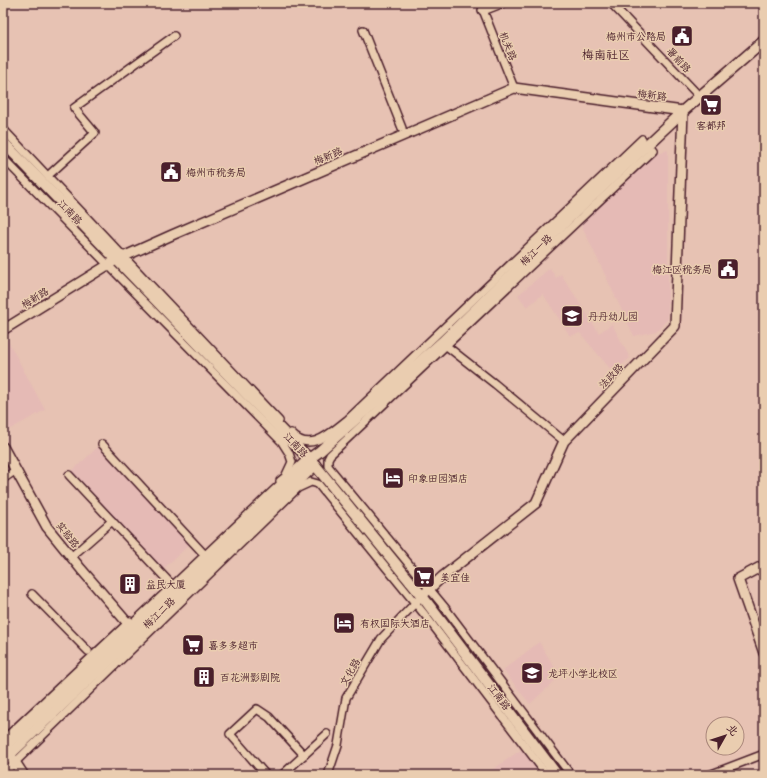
<svg xmlns="http://www.w3.org/2000/svg" width="767" height="778" font-family="'Shantell Sans','LXGW WenKai TC',sans-serif">
	<rect width="100%" height="100%" fill="#e7c2b3"/>
	<filter id="ink" filterUnits="userSpaceOnUse"><feTurbulence type="fractalNoise" baseFrequency=".025" numOctaves="2"/><feDisplacementMap in="SourceGraphic" scale="8" xChannelSelector="R" yChannelSelector="G"/><feConvolveMatrix kernelMatrix="1 2 1 2 8 2 1 2 1" color-interpolation-filters="sRGB"/></filter>
	<g filter="url(#ink)">
		<!-- built -->
		<g fill="#e5bab5">
			<polygon points="668,150 668,319 656,331 634,336 580,222 649,155"/>
			<polygon points="550,268 556,278 561,274 599,333 612,324 630,358 613,372 580,333 570,336 543,294 527,307 518,295"/>
			<polygon points="7,339 45,410 3,433 3,341"/>
			<polygon points="99,446 190,544 162,570 71,472"/>
			<polygon points="539,642 560,676 530,704 503,670"/>
			<polygon points="522,749 541,775 485,775"/>
		</g>
		<g fill="none" stroke-linecap="round" stroke-linejoin="round">
			<!-- minor casing -->
			<g stroke="#4a1f2b" stroke-width="10">
				<g id="minor">
					<polyline points="611,3 699,96"/>
					<polyline points="483,10 514,88"/>
					<polyline points="363,30 402,128"/>
					<polyline points="3,129 279,421"/>
					<polyline points="3,158 282,442 289,453 292,462 285,477 280,481"/>
					<polyline points="51,173 95,133 74,108 174,36"/>
					<polyline points="444,344 495,384 564,441"/>
					<path d="M291,433C310,454 330,433 347,420L642,139"/>
					<polyline points="102,444 204,554"/>
					<polyline points="69,475 172,585"/>
					<polyline points="3,479 16,470"/>
					<polyline points="71,557 112,521"/>
					<polyline points="32,594 88,651"/>
					<polyline points="3,740 130,621"/>
					<polyline points="3,774 298,488 311,482 318,484 425,615 547,775"/>
					<polyline points="266,775 230,734 257,709 269,717 304,755"/>
					<polyline points="282,775 327,734"/>
					<polyline points="328,775 338,745 346,698 381,639 418,600"/>
					<polyline points="571,775 446,609 328,466 328,459 330,455 653,150"/>
					<polyline points="709,775 764,754"/>
				</g>
			</g>
			<!-- tertiary casing -->
			<g stroke="#4a1f2b" stroke-width="12">
				<g id="tertiary">
					<polyline points="483,10 501,3"/>
					<polyline points="3,330 116,260 172,235 514,88 683,111 675,326 564,441 536,503 442,577 422,596"/>
					<polyline points="3,447 47,527 81,569 131,627"/>
					<polyline points="764,565 738,579 764,653"/>
				</g>
			</g>
			<!-- secondary casing -->
			<g stroke="#4a1f2b" stroke-width="13">
				<g id="secondary">
					<polyline points="3,142 315,465 422,596 557,775"/>
					<polyline points="3,748 309,459 320,451 442,342 568,219 683,111 764,41"/>
					<polyline points="10,755 23,775"/>
					<polyline points="3,761 315,465"/>
				</g>
			</g>
			<!-- minor -->
			<use href="#minor" stroke="#eacdb0" stroke-width="7"/>
			<!-- tertiary -->
			<use href="#tertiary" stroke="#eacdb0" stroke-width="9"/>
			<!-- secondary -->
			<use href="#secondary" stroke="#eacdb0" stroke-width="10"/>
		</g>
	</g>
	<!-- icons -->
	<defs>
		<g id="civic-square" transform="scale(1.15)"><rect x="-9" y="-9" width="18" height="18" rx="4" fill="#4a1f2b" stroke="#eacdb0"/><path d="M-.6-6.5H3V-4.5H.6V-3L4-1V1h2V6H-6V1h2V-1L-.6-3ZM-1.2 2.5V6h2.4V2.5Z" fill="#fff"/></g>
		<g id="supermarket-square" transform="scale(1.15)"><rect x="-9" y="-9" width="18" height="18" rx="4" fill="#4a1f2b" stroke="#eacdb0"/><path d="M-6-5.5h2.5l.6 2H6L4.5 2H-2.5L-4.4-4H-6ZM-1.5 3.2a1.3 1.3 0 1 0 .1 0ZM3 3.2a1.3 1.3 0 1 0 .1 0Z" fill="#fff"/></g>
		<g id="school-square" transform="scale(1.15)"><rect x="-9" y="-9" width="18" height="18" rx="4" fill="#4a1f2b" stroke="#eacdb0"/><path d="M0-5L7-2L0 1L-7-2ZM-4 1L0 2.5L4 1V4Q0 6-4 4Z" fill="#fff"/></g>
		<g id="hotel-square" transform="scale(1.15)"><rect x="-9" y="-9" width="18" height="18" rx="4" fill="#4a1f2b" stroke="#eacdb0"/><path d="M-6-4.5h1.5V1H6V5H4.5V3h-9V5H-6ZM-4 0a1.8 1.8 0 1 1 3.6 0ZM.5 0V-2.5h3Q6-2.5 6 0Z" fill="#fff"/></g>
		<g id="building-square" transform="scale(1.15)"><rect x="-9" y="-9" width="18" height="18" rx="4" fill="#4a1f2b" stroke="#eacdb0"/><path d="M-4-6H4V6H1V3H-1V6H-4ZM-2.5-4.3h1.7v1.8h-1.7ZM.8-4.3h1.7v1.8H.8ZM-2.5-1h1.7V.8h-1.7ZM.8-1h1.7V.8H.8Z" fill="#fff"/></g>
	</defs>
	<g fill-rule="evenodd">
		<use href="#civic-square" x="682" y="36"/>
		<use href="#supermarket-square" x="711" y="105"/>
		<use href="#civic-square" x="171" y="172"/>
		<use href="#civic-square" x="728" y="269"/>
		<use href="#school-square" x="572" y="316"/>
		<use href="#hotel-square" x="393" y="478"/>
		<use href="#supermarket-square" x="424" y="577"/>
		<use href="#building-square" x="130" y="584"/>
		<use href="#hotel-square" x="344" y="623"/>
		<use href="#supermarket-square" x="193" y="645"/>
		<use href="#school-square" x="532" y="673"/>
		<use href="#building-square" x="204" y="677"/>
	</g>
	<g text-anchor="middle" dominant-baseline="central" stroke-width="3" stroke-linejoin="round" paint-order="stroke">
		<!-- poi labels -->
		<g font-size="10" fill="#4a1f2b" stroke="#eacdb0" text-anchor="start">
			<text x="666" y="36" text-anchor="end">梅州市公路局</text>
			<text x="711" y="125" text-anchor="middle">客都邦</text>
			<text x="186" y="172">梅州市税务局</text>
			<text x="712" y="269" text-anchor="end">梅江区税务局</text>
			<text x="588" y="316">丹丹幼儿园</text>
			<text x="408" y="478">印象田园酒店</text>
			<text x="440" y="577">美宜佳</text>
			<text x="146" y="584">益民大厦</text>
			<text x="360" y="623">有权国际大酒店</text>
			<text x="208" y="645">喜多多超市</text>
			<text x="548" y="673">龙坪小学北校区</text>
			<text x="220" y="677">百花洲影剧院</text>
		</g>
		<!-- street labels -->
		<g font-size="10" fill="#4a1f2b" stroke="#eacdb0">
			<text transform="translate(508 46) rotate(68)">机关路</text>
			<text transform="translate(679 60) rotate(47)">署前路</text>
			<text transform="translate(652 95) rotate(7)">梅新路</text>
			<text transform="translate(328 156) rotate(-23)">梅新路</text>
			<text transform="translate(70 212) rotate(46)">江南路</text>
			<text transform="translate(536 250) rotate(-44)">梅江一路</text>
			<text transform="translate(35 298) rotate(-32)">梅新路</text>
			<text transform="translate(611 376) rotate(-46)">法政路</text>
			<text transform="translate(296 445) rotate(47)">江南路</text>
			<text transform="translate(68 535) rotate(52)">实验路</text>
			<text transform="translate(159 613) rotate(-44)">梅江二路</text>
			<text transform="translate(350 672) rotate(-60)">文化路</text>
			<text transform="translate(499 697) rotate(53)">江南路</text>
		</g>
		<!-- quarter labels -->
		<g font-size="12" fill="#4a1f2b" stroke="#eacdb0">
			<text x="606" y="55">梅南社区</text>
		</g>
	</g>
	<!-- margin -->
	<rect width="767" height="778" fill="none" stroke="#eacdb0" stroke-width="16"/>
	<rect x="8" y="8" width="751" height="762" fill="none" stroke="#4a1f2b" stroke-width="1.5" filter="url(#ink)"/>
	<!-- north arrow -->
	<g transform="translate(725 736) rotate(51)"><circle r="19" fill="#eacdb0" stroke="#aa877b"/>
	<path d="M0-3L7 15L0 10L-7 15Z" fill="#4a1f2b"/>
	<text y="-6" font-size="11" font-weight="bold" text-anchor="middle" fill="#4a1f2b">北</text>
	</g>
</svg>
